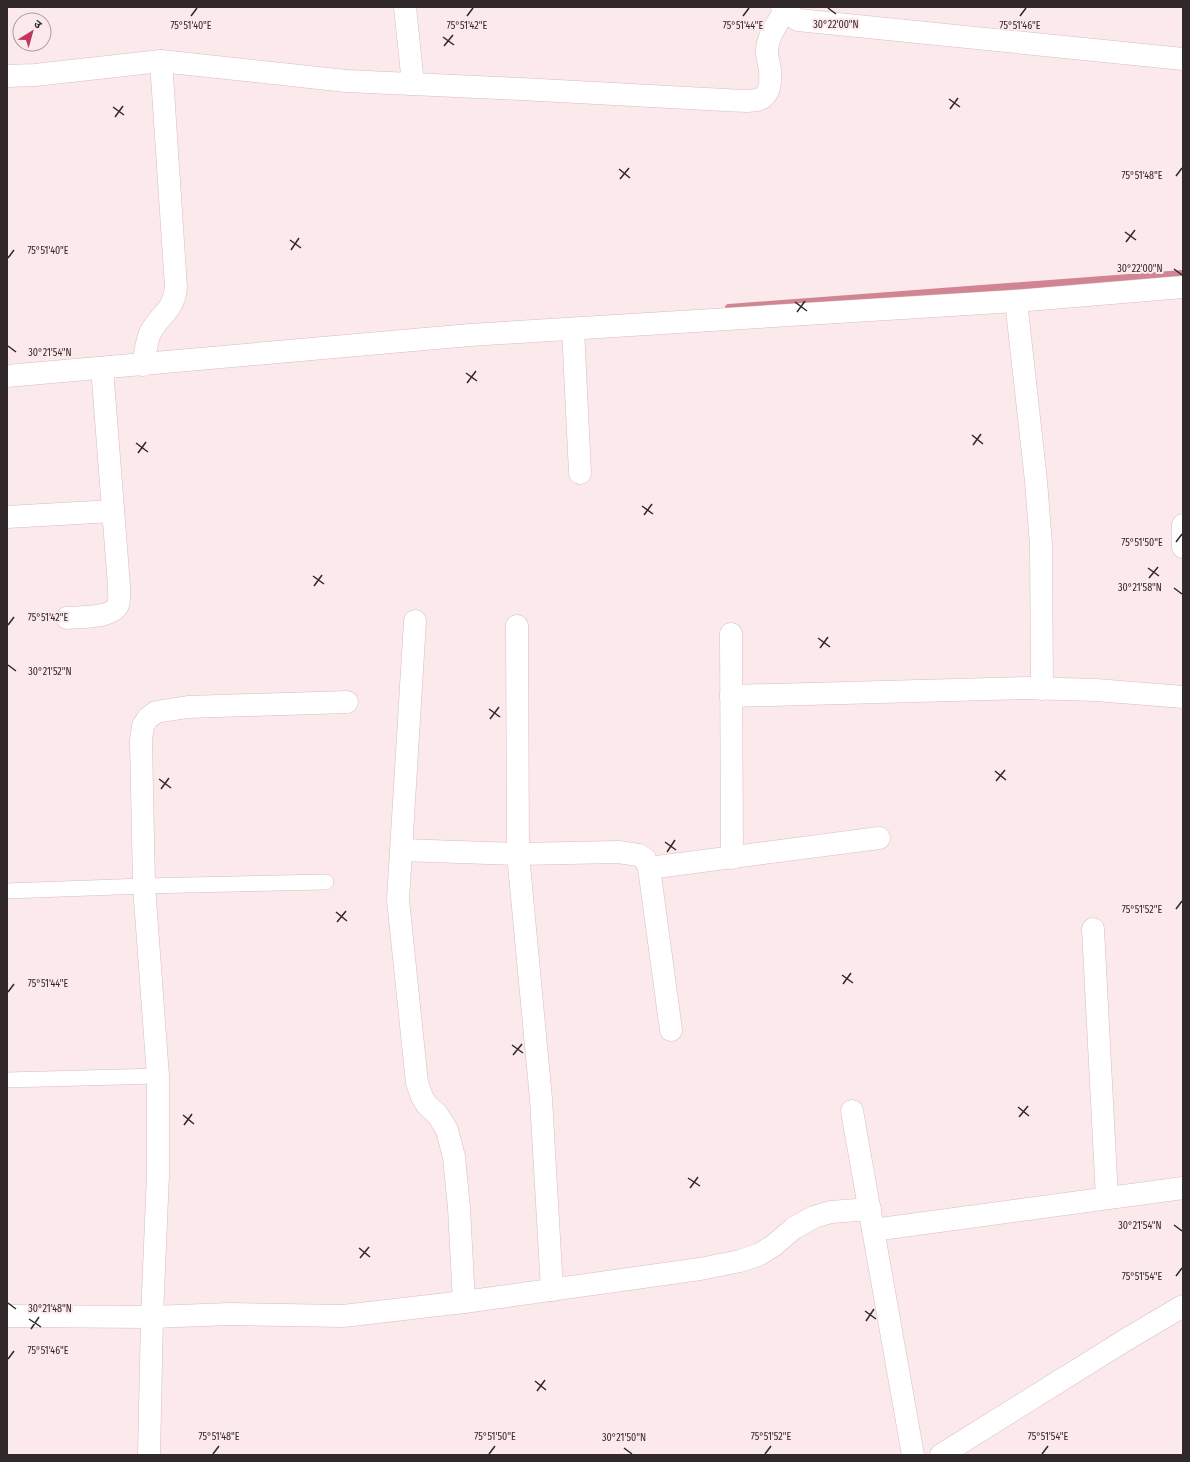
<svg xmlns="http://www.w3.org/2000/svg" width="1190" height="1462" font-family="'Fira Sans Condensed','Noto Sans Devanagari',sans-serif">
	<rect width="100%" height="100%" fill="#fce9eb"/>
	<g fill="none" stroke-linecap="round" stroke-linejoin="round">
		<!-- stream -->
		<polyline stroke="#d18592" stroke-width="8" points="729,308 1183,274"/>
		<!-- lane casing -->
		<g stroke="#d5bec1" stroke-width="16">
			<g id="lane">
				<polyline points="7,891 144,886 326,882"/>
				<polyline points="7,1080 158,1076"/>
			</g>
		</g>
		<!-- street casing -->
		<g stroke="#d5bec1" stroke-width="23">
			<g id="street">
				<polyline points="405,7 413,84"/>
				<polyline points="782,7 784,12 798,20 1183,59"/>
				<path d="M7,76L35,75L161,61L346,81L521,89L725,100C753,101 773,107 770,70C769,64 767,57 767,51C767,37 777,24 784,12"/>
				<polyline points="1016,301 1036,481 1041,545 1042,689"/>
				<polyline points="573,329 580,473"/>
				<path d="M143,365C145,355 146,343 150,333C160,314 174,311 176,287L161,61"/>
				<polyline points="7,376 470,335 1016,301 1183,287"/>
				<polyline points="7,517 113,511"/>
				<polyline points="1183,525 1183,547"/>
				<path d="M67,618C80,617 112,618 118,605C120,600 119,592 119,586L102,368"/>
				<polyline points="415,621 398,900 417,1083 422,1097 427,1105 437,1114 447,1130 454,1157 459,1208 464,1302"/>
				<polyline points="517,626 518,854 541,1099 552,1290"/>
				<polyline points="731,634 732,858"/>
				<polyline points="731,696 1026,688 1096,690 1183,697"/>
				<polyline points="401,850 518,854 618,852 639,855 645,859 649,868 671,1030"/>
				<polyline points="649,868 879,838"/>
				<polyline points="1093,929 1107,1198"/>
				<polyline points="852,1111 913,1455"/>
				<polyline points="873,1230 1183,1188"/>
				<polyline points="7,1316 152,1317 230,1314 343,1316 464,1302 700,1269 740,1261 760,1254 773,1246 794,1228 814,1217 831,1212 870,1209"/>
				<polyline points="149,1455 152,1317 158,1174 158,1076 144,886 141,740 143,726 148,718 156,712 188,707 347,702"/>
				<polyline points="941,1455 1127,1339 1183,1306"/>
			</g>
		</g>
		<!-- lane -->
		<use href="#lane" stroke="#fff" stroke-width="15"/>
		<!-- street -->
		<use href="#street" stroke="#fff" stroke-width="22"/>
	</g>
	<!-- ticks -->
	<path fill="none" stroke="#302829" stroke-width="1.5" d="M828,8L836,14M191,16L197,8M467,16L473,8M743,16L749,8M1020,16L1026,8M443,37L454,45M444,46L453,35M949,99L960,107M113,107L124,115M950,109L958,98M115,117L123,106M619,169L630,178M1176,176L1182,168M620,179L629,168M1125,232L1136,240M290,240L301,248M1126,242L1135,230M291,250L299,238M8,258L14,250M1174,269L1182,275M795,302L807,311M797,312L805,301M8,346L16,352M466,373L477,381M467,383L476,371M972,435L983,444M136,443L148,452M973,445L981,434M138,453L146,442M642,506L653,514M644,515L652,504M1176,542L1182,534M1148,568L1159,576M313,576L324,584M1149,578L1158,567M314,586L322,575M1174,588L1182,594M8,625L14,617M818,638L830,647M820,648L828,637M8,665L16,671M489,709L500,717M490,719L499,707M995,771L1006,780M159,779L171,788M996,781L1005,770M161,789L169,778M665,842L676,850M667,852L675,840M1176,909L1182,901M336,912L347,921M337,922L346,911M842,975L853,983M843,984L851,973M8,992L14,984M512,1045L523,1053M513,1055L522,1044M1018,1107L1029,1116M183,1115L194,1124M1019,1117L1028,1106M184,1125L192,1114M688,1178L700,1186M690,1188L698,1177M1174,1225L1182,1231M359,1248L370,1257M360,1258L369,1247M1176,1276L1182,1268M8,1303L16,1309M865,1311L876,1319M29,1319L41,1327M866,1321L874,1309M31,1329L39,1317M8,1359L14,1351M535,1381L546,1390M537,1391L545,1380M624,1448L632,1454M213,1454L219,1446M489,1454L495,1446M765,1454L771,1446M1042,1454L1048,1446"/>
	<g font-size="10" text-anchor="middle" fill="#302829" stroke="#fce9eb" stroke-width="4" stroke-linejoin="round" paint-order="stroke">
		<text x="836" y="28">30°22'00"N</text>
		<text x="191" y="29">75°51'40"E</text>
		<text x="467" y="29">75°51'42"E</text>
		<text x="743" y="29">75°51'44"E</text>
		<text x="1020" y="29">75°51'46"E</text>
		<text x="1142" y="179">75°51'48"E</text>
		<text x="48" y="254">75°51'40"E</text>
		<text x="1140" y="272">30°22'00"N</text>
		<text x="50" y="356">30°21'54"N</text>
		<text x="1142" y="546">75°51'50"E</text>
		<text x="1140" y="591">30°21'58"N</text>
		<text x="48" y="621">75°51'42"E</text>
		<text x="50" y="675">30°21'52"N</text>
		<text x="1142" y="913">75°51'52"E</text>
		<text x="48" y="987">75°51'44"E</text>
		<text x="1140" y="1229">30°21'54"N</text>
		<text x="1142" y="1280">75°51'54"E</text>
		<text x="50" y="1312">30°21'48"N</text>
		<text x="48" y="1354">75°51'46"E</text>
		<text x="219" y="1440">75°51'48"E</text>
		<text x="495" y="1440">75°51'50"E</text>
		<text x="771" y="1440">75°51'52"E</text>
		<text x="1048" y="1440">75°51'54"E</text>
		<text x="624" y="1441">30°21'50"N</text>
	</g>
	<!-- border -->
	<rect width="1190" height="1462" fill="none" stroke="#302829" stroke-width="16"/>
	<!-- north arrow -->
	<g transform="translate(32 32) rotate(37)"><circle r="19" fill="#fce9eb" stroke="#aa9c9d"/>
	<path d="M0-3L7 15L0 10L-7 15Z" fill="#c4355d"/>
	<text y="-6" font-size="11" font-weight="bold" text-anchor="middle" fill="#302829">उ</text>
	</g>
</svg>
